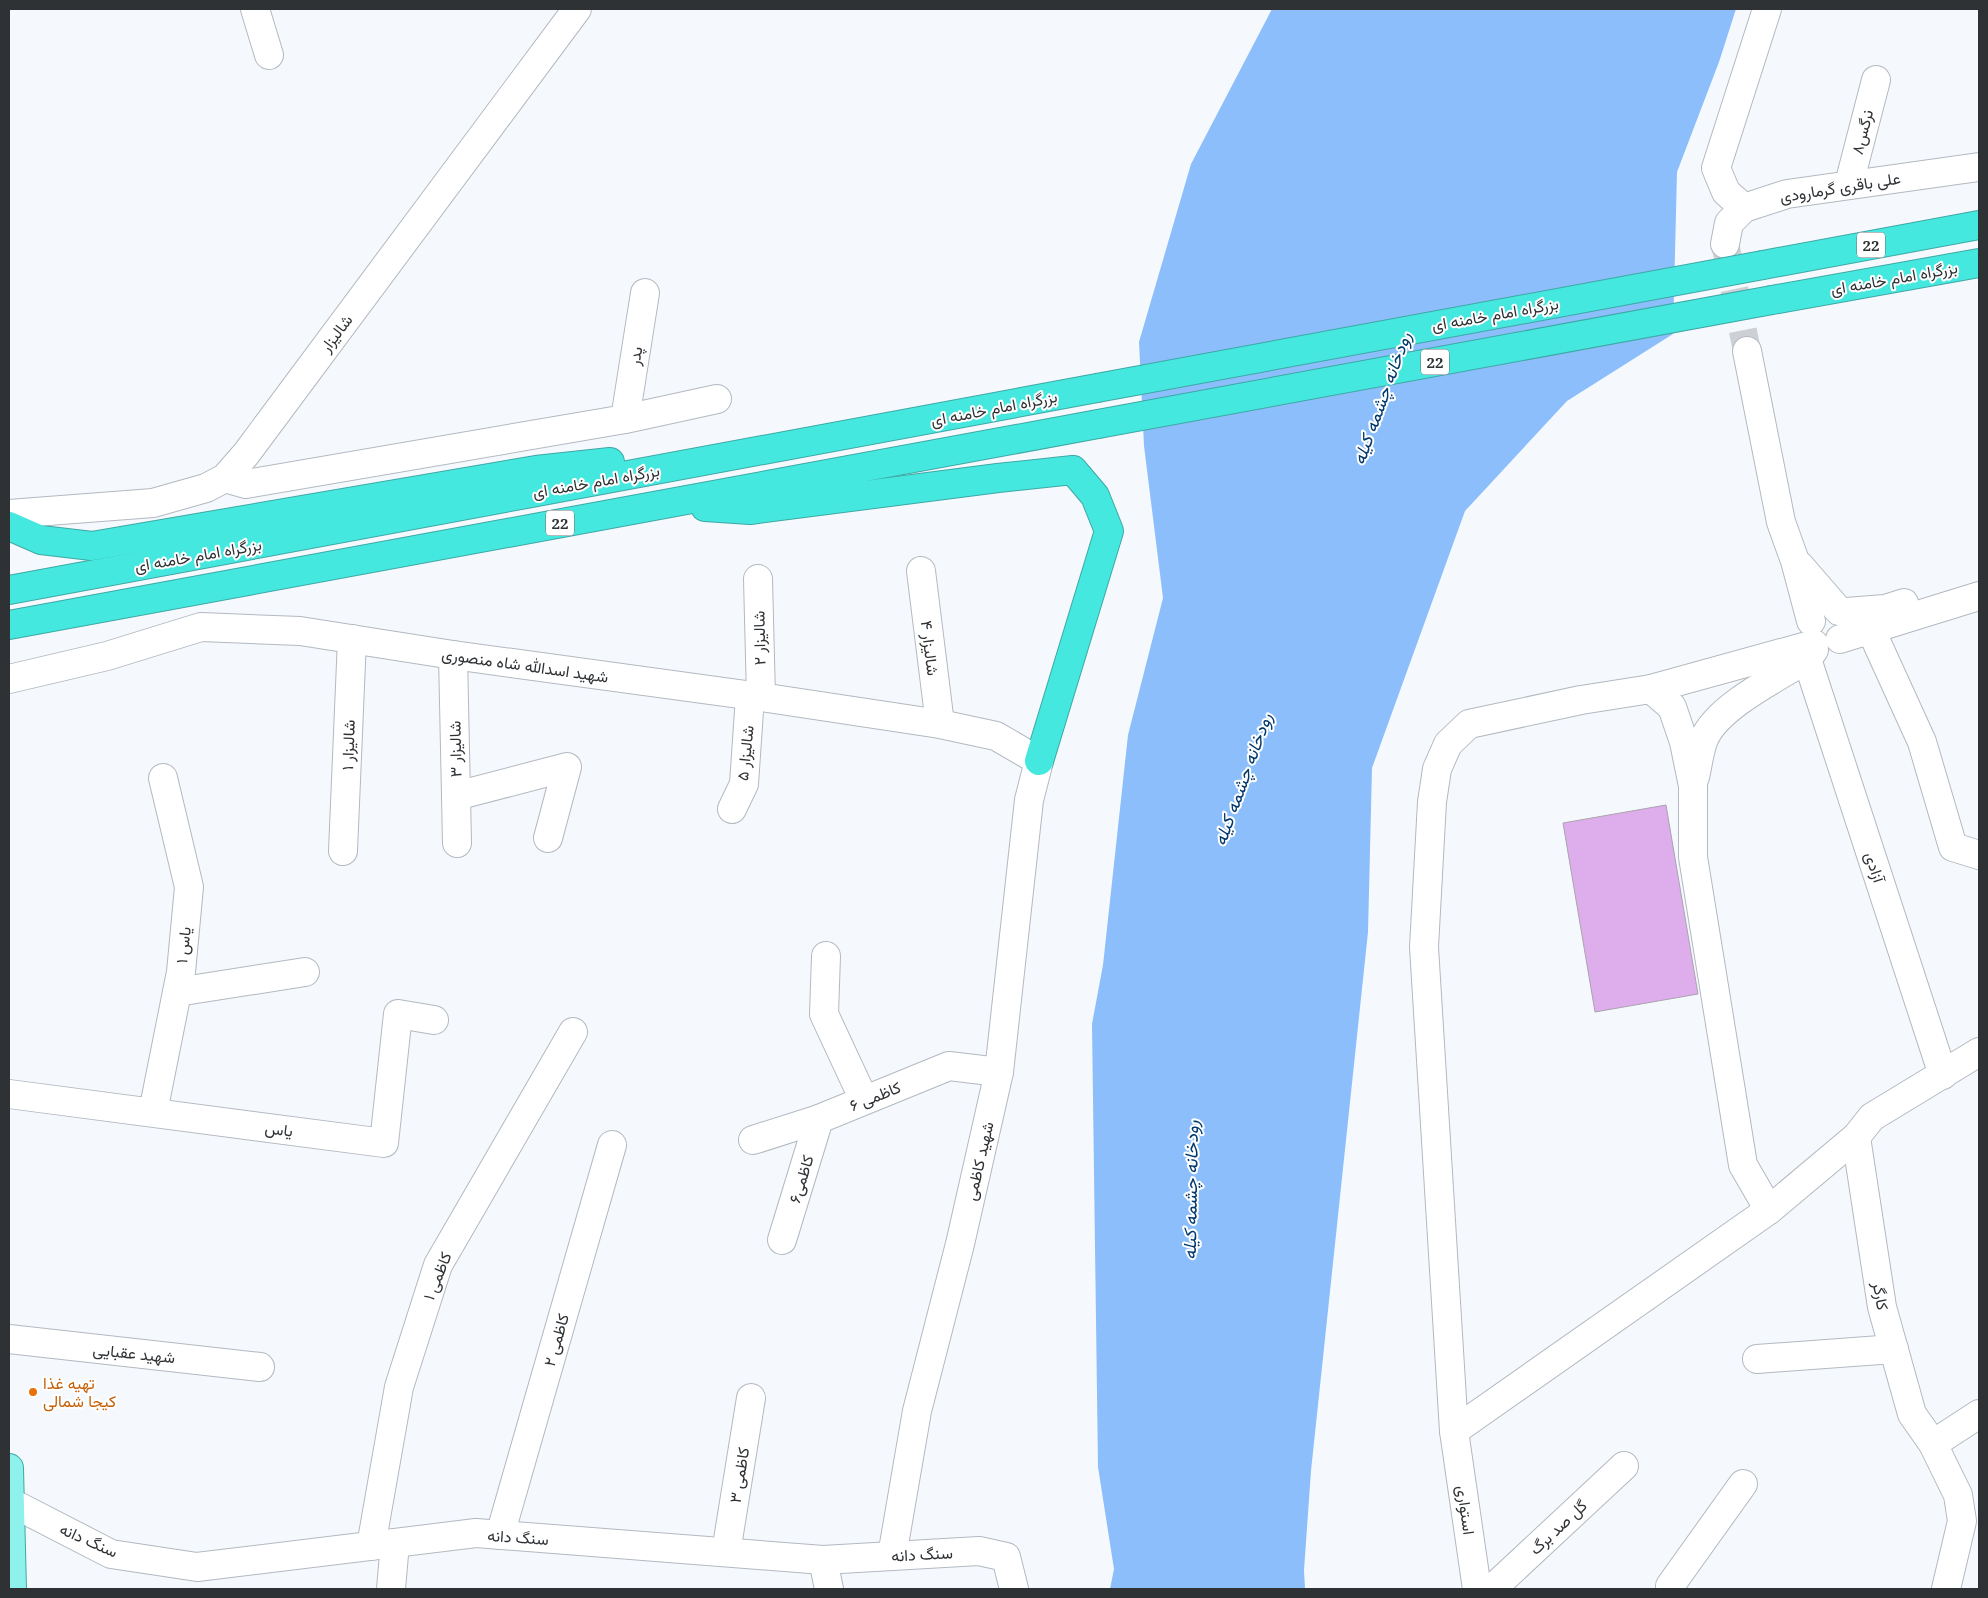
<svg xmlns="http://www.w3.org/2000/svg" width="1988" height="1598" font-family="'Noto Serif',Vazirmatn,serif">
	<rect width="100%" height="100%" fill="#f5f9fe"/>
	<!-- water -->
	<polygon fill="#8bbefa" points="1272,9 1736,9 1719,62 1677,172 1673,334 1567,401 1465,511 1372,768 1368,932 1311,1471 1304,1570 1305,1589 1110,1589 1114,1569 1098,1467 1092,1024 1103,965 1128,735 1163,598 1144,446 1139,342 1191,164"/>
	<!-- building -->
	<polygon fill="#ddadec" stroke="#aaa4ac" points="1666,805 1698,994 1595,1012 1563,823"/>
	<g fill="none" stroke-linecap="round" stroke-linejoin="round">
		<!-- minor-tunnel -->
		<polyline stroke="#cdd1d6" stroke-width="28" stroke-dasharray="28 14" stroke-linecap="butt" points="1726,248 1747,351"/>
		<!-- minor casing -->
		<g stroke="#b2b9c0" stroke-width="30">
			<g id="minor">
				<polyline points="255,9 269,55"/>
				<polyline points="1849,184 1876,80"/>
				<polyline points="1744,208 1726,192 1716,168 1767,9"/>
				<polyline points="1725,244 1729,223 1744,208 1787,194 1979,167"/>
				<polyline points="1747,351 1781,522 1795,561 1811,621"/>
				<polyline points="625,419 645,293"/>
				<polyline points="225,478 246,484 625,419 717,399"/>
				<polyline points="9,514 153,503 206,488 225,478 246,454 577,9"/>
				<polyline points="1800,566 1839,611"/>
				<polyline points="921,571 940,724"/>
				<polyline points="758,579 761,697"/>
				<polyline points="1846,612 1885,609 1904,603"/>
				<polyline points="1871,630 1922,742 1953,847 1979,855"/>
				<polyline points="1840,639 1979,596"/>
				<polyline points="453,655 457,843"/>
				<polyline points="1807,659 1943,1075"/>
				<polyline points="9,679 107,656 201,627 300,631 453,655 761,697 940,724 996,736 1039,761 1029,800 999,1072 960,1244 917,1411 892,1556"/>
				<polyline points="1651,689 1672,707 1684,742 1693,786 1693,857 1743,1165 1769,1210 1856,1137"/>
				<path d="M1695,777C1698,765 1699,751 1704,739C1717,707 1778,677 1807,659L1814,650"/>
				<polyline points="456,796 567,767 548,838"/>
				<polyline points="732,809 744,784 750,696"/>
				<polyline points="343,851 352,639"/>
				<polyline points="826,956 824,1014 864,1100"/>
				<polyline points="177,992 305,972"/>
				<polyline points="9,1094 384,1143 398,1014 434,1020"/>
				<polyline points="153,1112 181,972 189,887 163,778"/>
				<polyline points="753,1140 819,1119 949,1066 999,1072"/>
				<polyline points="782,1240 819,1119"/>
				<polyline points="9,1339 260,1367"/>
				<polyline points="1757,1359 1894,1349"/>
				<polyline points="1454,1431 1769,1210"/>
				<polyline points="1933,1444 1979,1414"/>
				<polyline points="10,1502 111,1554 197,1567 476,1533 823,1560 979,1551 1006,1557 1014,1589"/>
				<polyline points="500,1535 612,1145"/>
				<polyline points="371,1546 399,1387 438,1265 573,1032"/>
				<polyline points="726,1552 751,1398"/>
				<polyline points="823,1560 829,1589"/>
				<polyline points="1670,1586 1743,1484"/>
				<polyline points="391,1589 395,1543"/>
				<polyline points="1477,1589 1454,1431 1424,947 1432,802 1437,769 1448,744 1469,724 1581,700 1651,689 1814,644"/>
				<polyline points="1492,1589 1624,1466"/>
				<polyline points="1946,1589 1962,1521 1958,1495 1933,1444 1912,1414 1882,1307 1856,1137 1872,1117 1979,1052"/>
			</g>
		</g>
		<!-- major casing -->
		<g stroke="#3da8a4" stroke-width="30">
			<polyline id="major" points="9,1468 12,1589"/>
		</g>
		<!-- highway casing -->
		<g stroke="#3da8a4" stroke-width="30">
			<g id="highway">
				<polyline points="1763,265 1979,225"/>
				<polyline points="1772,300 1979,263"/>
				<polyline points="705,507 750,510 998,478 1073,470 1095,496 1109,531 1039,761"/>
				<polyline points="9,526 41,540 92,546 536,470 610,462"/>
				<polyline points="9,590 1097,388"/>
				<polyline points="9,625 1098,424"/>
			</g>
		</g>
		<!-- minor -->
		<use href="#minor" stroke="#fff" stroke-width="28"/>
		<!-- major -->
		<use href="#major" stroke="#8ff1ec" stroke-width="28"/>
		<!-- highway -->
		<use href="#highway" stroke="#45e8df" stroke-width="28"/>
		<!-- highway-bridge casing -->
		<g stroke="#3da8a4" stroke-width="30" stroke-linecap="butt">
			<g id="highway-bridge">
				<polyline points="1097,388 1763,265"/>
				<polyline points="1098,424 1772,300"/>
			</g>
		</g>
		<!-- highway-bridge -->
		<use href="#highway-bridge" stroke="#45e8df" stroke-width="28"/>
	</g>
	<!-- markers -->
	<circle fill="#e8710a" stroke="#fff" stroke-width="2" cx="33" cy="1392" r="5"/>
	<g text-anchor="middle" dominant-baseline="central" stroke-width="4" stroke-linejoin="round" paint-order="stroke">
		<!-- shield labels -->
		<g fill="#fff" stroke="#6d7072" stroke-width="1">
			<rect x="1857" y="232.5" width="28" height="25" rx="4"/>
			<rect x="1421" y="349.5" width="28" height="25" rx="4"/>
			<rect x="546" y="510.5" width="28" height="25" rx="4"/>
		</g>
		<g font-size="15" font-weight="bold" fill="#2f3235">
			<text x="1871" y="245">22</text>
			<text x="1435" y="362">22</text>
			<text x="560" y="523">22</text>
		</g>
		<!-- street labels -->
		<g font-size="16" fill="#2f3235" stroke="#fff">
			<text transform="translate(1862 132) rotate(-76)">نرگس۸</text>
			<text transform="translate(1840 187) rotate(-9)">علی باقری گرمارودی</text>
			<text transform="translate(1894 278) rotate(-10)">بزرگراه امام خامنه ای</text>
			<text transform="translate(1495 314) rotate(-10)">بزرگراه امام خامنه ای</text>
			<text transform="translate(336 333) rotate(-53)">شالیزار</text>
			<text transform="translate(635 356) rotate(-81)">پدر</text>
			<text transform="translate(994 408) rotate(-11)">بزرگراه امام خامنه ای</text>
			<text transform="translate(596 481) rotate(-10)">بزرگراه امام خامنه ای</text>
			<text transform="translate(198 555) rotate(-10)">بزرگراه امام خامنه ای</text>
			<text transform="translate(759 638) rotate(-91)">شالیزار ۲</text>
			<text transform="translate(930 648) rotate(83)">شالیزار ۴</text>
			<text transform="translate(525 665) rotate(8)">شهید اسدالله شاه منصوری</text>
			<text transform="translate(348 745) rotate(-88)">شالیزار ۱</text>
			<text transform="translate(455 749) rotate(-91)">شالیزار ۳</text>
			<text transform="translate(745 753) rotate(-84)">شالیزار ۵</text>
			<text transform="translate(1875 867) rotate(72)">آزادی</text>
			<text transform="translate(183 945) rotate(-84)">یاس ۱</text>
			<text transform="translate(875 1096) rotate(-22)">کاظمی ۶</text>
			<text transform="translate(279 1129) rotate(7)">یاس</text>
			<text transform="translate(979 1161) rotate(-77)">شهید کاظمی</text>
			<text transform="translate(801 1179) rotate(-73)">کاظمی۶</text>
			<text transform="translate(437 1276) rotate(-68)">کاظمی ۱</text>
			<text transform="translate(1881 1296) rotate(80)">کارگر</text>
			<text transform="translate(556 1340) rotate(-74)">کاظمی ۲</text>
			<text transform="translate(134 1353) rotate(6)">شهید عقبایی</text>
			<text transform="translate(739 1475) rotate(-81)">کاظمی ۳</text>
			<text transform="translate(1466 1510) rotate(82)">استواری</text>
			<text transform="translate(1558 1527) rotate(-43)">گل صد برگ</text>
			<text transform="translate(518 1537) rotate(4)">سنگ دانه</text>
			<text transform="translate(89 1540) rotate(24)">سنگ دانه</text>
			<text transform="translate(922 1554) rotate(-3)">سنگ دانه</text>
		</g>
		<!-- food labels -->
		<g font-size="16" fill="#c56008" stroke="#fff" text-anchor="start">
			<text x="43" y="1383">تهیه غذا<tspan x="43" dy="18">کیجا شمالی</tspan></text>
		</g>
		<!-- water labels -->
		<g font-size="18" font-style="italic" fill="#02396d" stroke="#fff">
			<text transform="translate(1381 398) rotate(-70)">رودخانه چشمه کیله</text>
			<text transform="translate(1242 779) rotate(-70)">رودخانه چشمه کیله</text>
			<text transform="translate(1190 1190) rotate(-89)">رودخانه چشمه کیله</text>
		</g>
	</g>
	<!-- border -->
	<rect width="1988" height="1598" fill="none" stroke="#2f3235" stroke-width="20"/>
</svg>
